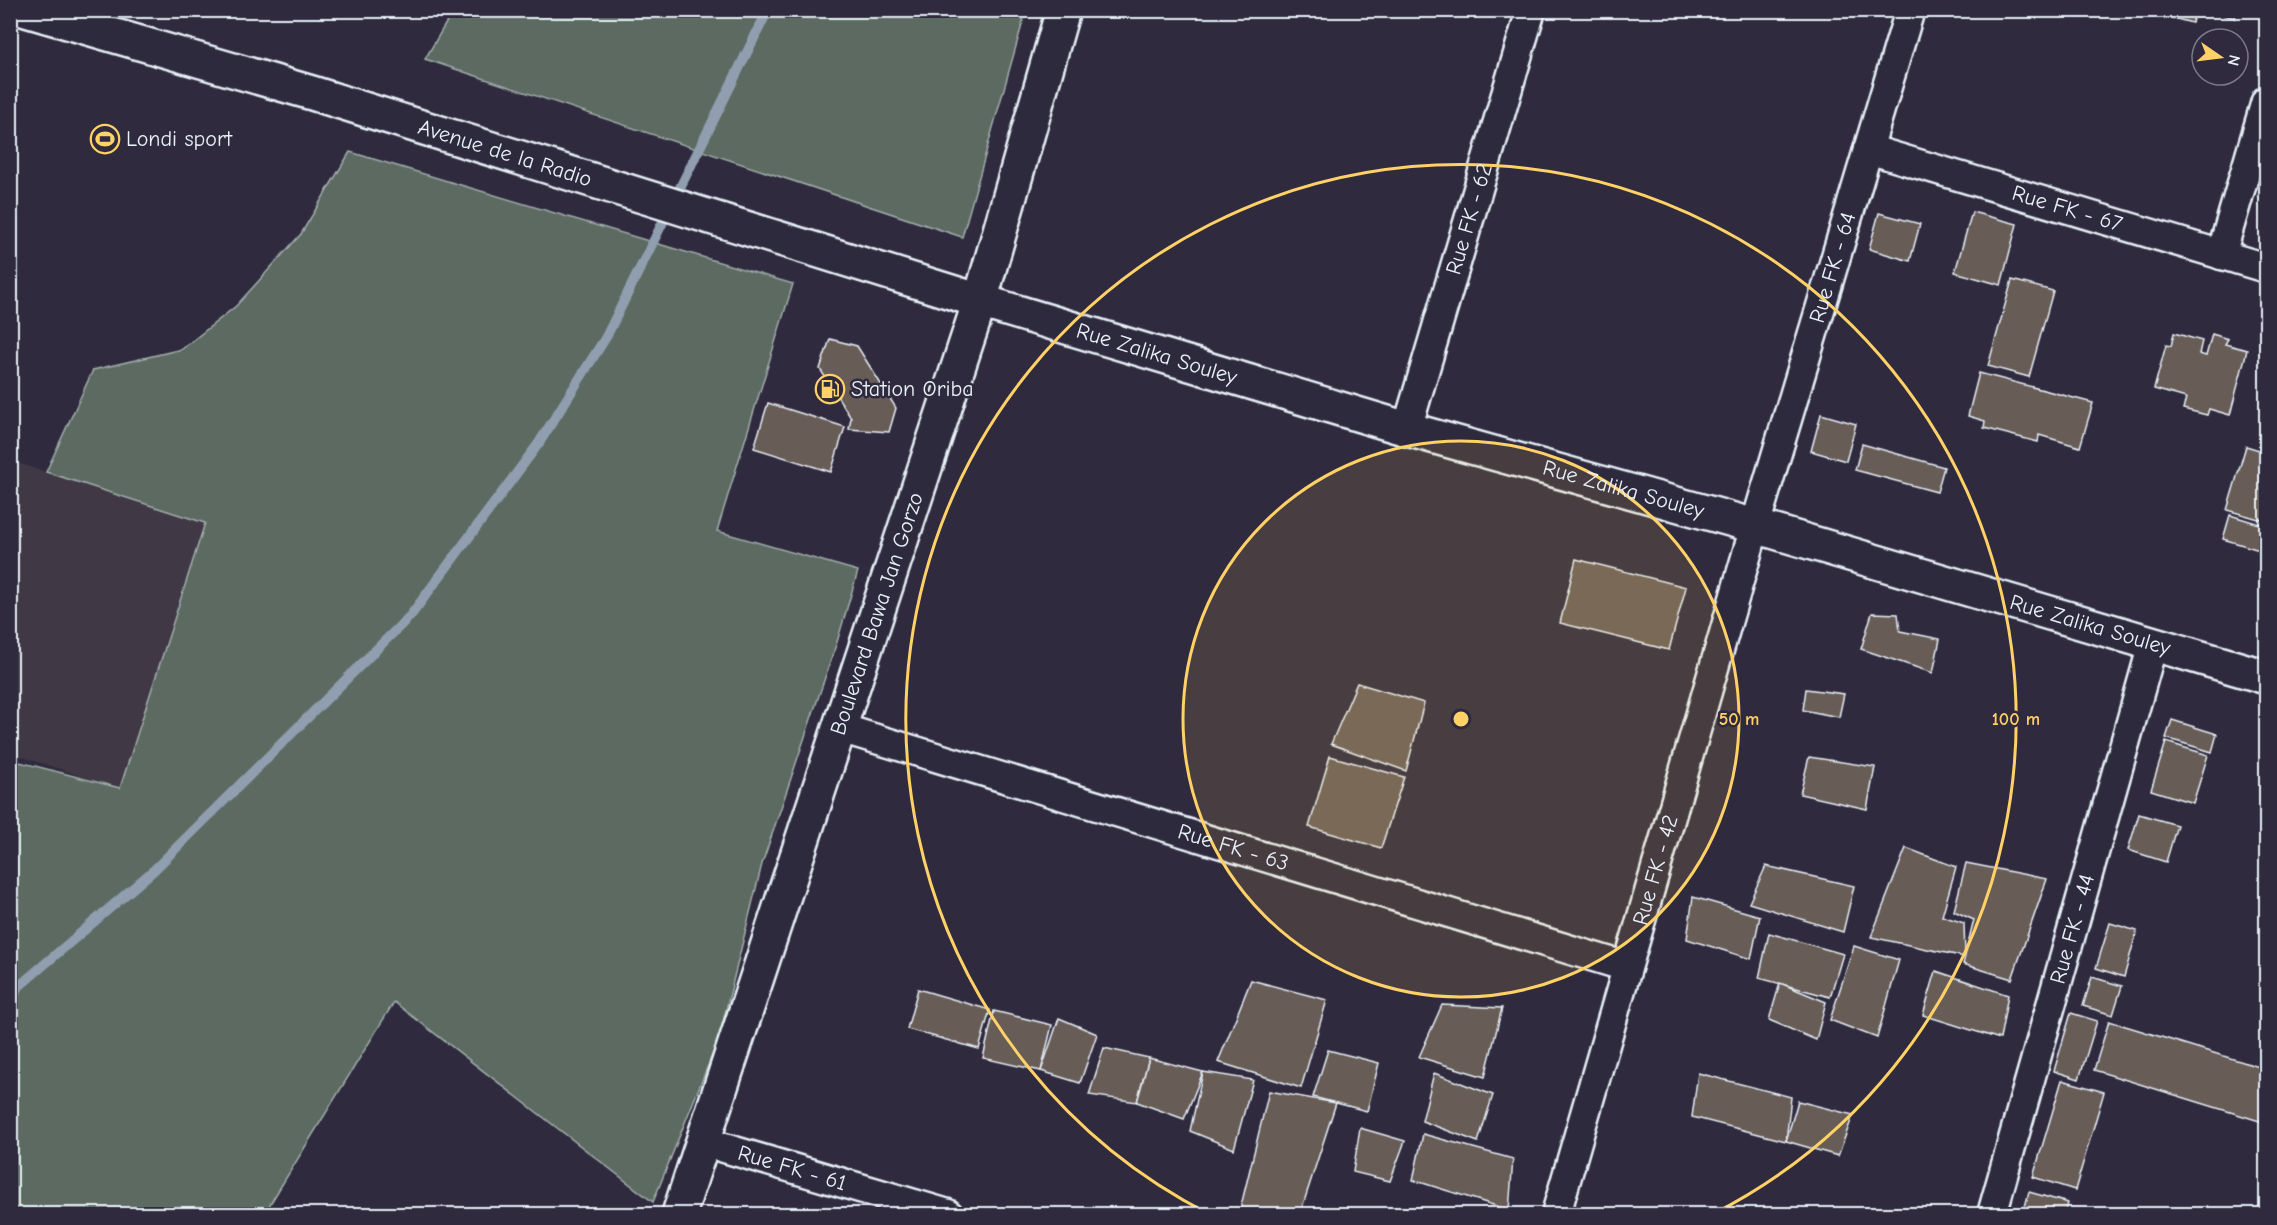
<svg xmlns="http://www.w3.org/2000/svg" width="2277" height="1225" font-family="'Comic Neue',sans-serif">
	<rect width="100%" height="100%" fill="#2f2a3d"/>
	<filter id="ink" filterUnits="userSpaceOnUse"><feTurbulence type="fractalNoise" baseFrequency=".0167" numOctaves="2"/><feDisplacementMap in="SourceGraphic" scale="12" xChannelSelector="R" yChannelSelector="G"/><feConvolveMatrix kernelMatrix="1 2 1 2 8 2 1 2 1" color-interpolation-filters="sRGB"/></filter>
	<g filter="url(#ink)">
		<!-- built -->
		<polygon fill="#403945" points="11,461 205,523 120,789 11,753"/>
		<!-- green -->
		<g fill="#5c6b62" stroke="#a2aead" stroke-width="1.5">
			<polygon points="453,11 453,10 1026,11 962,237 425,59"/>
			<polygon points="350,152 793,284 717,531 858,571 837,642 762,864 719,1038 653,1202 394,1002 264,1214 11,1214 11,775 20,762 120,788 205,523 46,472 93,370 182,349 236,306 301,234"/>
		</g>
		<g fill="none" stroke-linecap="round" stroke-linejoin="round">
			<!-- stream -->
			<polyline stroke="#909eb0" stroke-width="10" points="10,1008 17,988 154,870 411,615 539,443 606,337 768,10"/>
		</g>
		<!-- building -->
		<g fill="#685b57" stroke="#e8f1f8" stroke-width="1.5">
			<polygon points="2159,10 2195,10 2192,23 2158,14"/>
			<polygon points="2204,10 2237,10 2235,18"/>
			<polygon points="1972,212 2017,224 2001,285 1955,272"/>
			<polygon points="1879,213 1920,224 1910,261 1869,249"/>
			<polygon points="2012,280 2053,291 2029,377 1988,366"/>
			<polygon points="2174,333 2202,341 2199,354 2206,356 2212,334 2228,339 2225,344 2247,350 2230,415 2209,409 2207,415 2183,409 2186,398 2154,389 2166,345 2171,346"/>
			<polygon points="830,339 857,346 896,408 889,432 849,429 851,418 820,369"/>
			<polygon points="1979,373 2093,403 2080,447 2039,435 2038,442 1984,428 1985,421 1968,416"/>
			<polygon points="768,403 845,427 831,472 754,448"/>
			<polygon points="1821,414 1856,424 1846,461 1811,451"/>
			<polygon points="1862,444 1944,467 1937,492 1855,470"/>
			<polygon points="2246,446 2266,452 2266,521 2227,510"/>
			<polygon points="2230,515 2266,526 2266,552 2223,539"/>
			<polygon points="1576,559 1686,587 1669,650 1560,623"/>
			<polygon points="1872,613 1898,614 1900,631 1940,639 1933,673 1861,649"/>
			<polygon points="1357,683 1424,703 1406,771 1331,744"/>
			<polygon points="1806,689 1844,694 1839,717 1803,710"/>
			<polygon points="2172,720 2217,734 2212,752 2166,738"/>
			<polygon points="2166,742 2208,755 2193,803 2151,790"/>
			<polygon points="1330,756 1404,777 1381,848 1309,827"/>
			<polygon points="1809,757 1875,767 1867,809 1800,794"/>
			<polygon points="2139,814 2177,825 2166,862 2128,850"/>
			<polygon points="1906,848 1956,867 1942,916 1964,923 1965,957 1871,937"/>
			<polygon points="1966,863 2047,879 2012,979 1963,964 1974,920 1954,911"/>
			<polygon points="1766,866 1854,886 1843,932 1749,903"/>
			<polygon points="1693,897 1760,916 1751,959 1687,939"/>
			<polygon points="2110,923 2137,931 2124,977 2096,968"/>
			<polygon points="1769,933 1843,954 1830,997 1759,978"/>
			<polygon points="1854,946 1899,960 1877,1038 1830,1020"/>
			<polygon points="1936,971 2008,995 2000,1039 1923,1015"/>
			<polygon points="2092,977 2122,986 2113,1015 2083,1006"/>
			<polygon points="1251,980 1327,1000 1301,1088 1218,1062"/>
			<polygon points="1780,983 1826,1002 1816,1040 1769,1020"/>
			<polygon points="918,989 990,1010 979,1049 907,1029"/>
			<polygon points="1442,1005 1502,1008 1485,1077 1419,1057"/>
			<polygon points="994,1011 1052,1025 1041,1071 983,1058"/>
			<polygon points="2071,1013 2097,1021 2079,1079 2054,1071"/>
			<polygon points="1059,1018 1097,1034 1080,1083 1041,1071"/>
			<polygon points="2109,1021 2266,1069 2266,1123 2094,1070"/>
			<polygon points="1104,1048 1149,1058 1137,1102 1089,1095"/>
			<polygon points="1328,1050 1379,1063 1367,1111 1313,1097"/>
			<polygon points="1149,1058 1203,1072 1184,1119 1137,1102"/>
			<polygon points="1203,1072 1253,1080 1234,1149 1190,1131"/>
			<polygon points="1434,1073 1493,1095 1478,1142 1422,1121"/>
			<polygon points="1698,1073 1791,1097 1786,1141 1692,1117"/>
			<polygon points="2062,1080 2104,1092 2075,1190 2033,1177"/>
			<polygon points="1269,1091 1336,1103 1300,1214 1239,1214"/>
			<polygon points="1798,1101 1853,1115 1838,1156 1786,1141"/>
			<polygon points="1360,1128 1405,1141 1390,1181 1353,1172"/>
			<polygon points="1423,1134 1513,1159 1509,1210 1413,1180"/>
			<polygon points="2029,1192 2068,1203 2065,1214 2023,1214"/>
		</g>
		<g fill="none" stroke-linecap="round" stroke-linejoin="round">
			<!-- minor casing -->
			<g stroke="#e8f1f8" stroke-width="33">
				<g id="minor">
					<path id="s1" d="M1868,149L2266,268"/>
					<polyline points="2221,255 2266,101"/>
					<path id="s2" d="M1407,429L1531,10"/>
					<path id="s3" d="M840,728L1627,967"/>
					<path id="s4" d="M704,1142L948,1214"/>
					<path id="s5" d="M1556,1214L1755,526L1910,10"/>
					<path id="s6" d="M1992,1214L2153,644"/>
				</g>
			</g>
			<!-- tertiary casing -->
			<g stroke="#e8f1f8" stroke-width="38">
				<g id="tertiary">
					<path id="s7" d="M26,10L312,93L980,301L1407,429L1755,526L2266,677"/>
				</g>
			</g>
			<!-- secondary casing -->
			<g stroke="#e8f1f8" stroke-width="38">
				<g id="secondary">
					<path id="s8" d="M679,1214L980,301L1063,10"/>
				</g>
			</g>
			<!-- minor -->
			<use href="#minor" stroke="#2f2a3d" stroke-width="28"/>
			<!-- tertiary -->
			<use href="#tertiary" stroke="#2f2a3d" stroke-width="33"/>
			<!-- secondary -->
			<use href="#secondary" stroke="#2f2a3d" stroke-width="33"/>
		</g>
	</g>
	<!-- distance rings -->
	<circle cx="1461" cy="719" r="278" fill="#ffd166" fill-opacity=".12"/>
	<g fill="none" stroke="#ffd166" stroke-width="3">
		<circle cx="1461" cy="719" r="278"/>
		<path d="M1209 1214A555 555 0 1 1 1713 1214"/>
	</g>
	<!-- icons -->
	<defs>
		<g id="stadium-ring" transform="scale(1.5)"><circle r="9.5" fill="#2f2a3d" stroke="#ffd166" stroke-width="1.5"/><path d="M0-5a6.5 5 0 1 0 0 10a6.5 5 0 1 0 0-10ZM-3.5-1.8h7v3.6h-7Z" fill="#ffd166"/></g>
		<g id="fuel-ring" transform="scale(1.5)"><circle r="9.5" fill="#2f2a3d" stroke="#ffd166" stroke-width="1.5"/><path d="M-5.5-6h7V0h2V4h1.3V-2.5L3-4.5l.8-.8L6-3V5H2.5V1h-1V6h-7ZM-4.2-4.7v3.2H.2V-4.7Z" fill="#ffd166"/></g>
	</defs>
	<g fill-rule="evenodd">
		<use href="#stadium-ring" x="105" y="139"/>
		<use href="#fuel-ring" x="830" y="389"/>
	</g>
	<g text-anchor="middle" dominant-baseline="central" stroke-width="5" stroke-linejoin="round" paint-order="stroke">
		<!-- poi labels -->
		<g font-size="22" fill="#e8f1f8" stroke="#2f2a3d" text-anchor="start">
			<text x="126" y="139">Londi sport</text>
			<text x="851" y="389">Station Oriba</text>
		</g>
		<!-- street labels -->
		<g font-size="22" fill="#e8f1f8" stroke="#2f2a3d">
			<text stroke="none"><textPath href="#s7" startOffset="500">Avenue de la Radio</textPath></text>
			<text stroke="none"><textPath href="#s1" startOffset="208">Rue FK - 67</textPath></text>
			<text stroke="none"><textPath href="#s2" startOffset="219">Rue FK - 62</textPath></text>
			<text stroke="none"><textPath href="#s5" startOffset="986">Rue FK - 64</textPath></text>
			<text stroke="none"><textPath href="#s7" startOffset="1182">Rue Zalika Souley</textPath></text>
			<text stroke="none"><textPath href="#s7" startOffset="1668">Rue Zalika Souley</textPath></text>
			<text stroke="none"><textPath href="#s8" startOffset="632">Boulevard Bawa Jan Gorzo</textPath></text>
			<text stroke="none"><textPath href="#s7" startOffset="2154">Rue Zalika Souley</textPath></text>
			<text stroke="none"><textPath href="#s3" startOffset="411">Rue FK - 63</textPath></text>
			<text stroke="none"><textPath href="#s5" startOffset="358">Rue FK - 42</textPath></text>
			<text stroke="none"><textPath href="#s6" startOffset="296">Rue FK - 44</textPath></text>
			<text stroke="none"><textPath href="#s4" startOffset="92">Rue FK - 61</textPath></text>
		</g>
	</g>
	<circle cx="1461" cy="719" r="9" fill="#ffd166" stroke="#2f2a3d" stroke-width="3"/>
	<g font-size="18" text-anchor="middle" font-weight="bold" fill="#ffd166" stroke="#2f2a3d" stroke-width="5" stroke-linejoin="round" paint-order="stroke">
		<text x="1739" y="725">50 m</text>
		<text x="2016" y="725">100 m</text>
	</g>
	<!-- margin -->
	<rect width="2277" height="1225" fill="none" stroke="#2f2a3d" stroke-width="36"/>
	<rect x="18" y="18" width="2241" height="1189" fill="none" stroke="#e8f1f8" stroke-width="2" filter="url(#ink)"/>
	<!-- north arrow -->
	<g transform="translate(2220 57) rotate(104)"><circle r="28" fill="#2f2a3d" stroke="#797a88" stroke-width="1.5"/>
	<path d="M0-4.5L10 22L0 15L-10 22Z" fill="#ffd166"/>
	<text y="-9" font-size="16" font-weight="bold" text-anchor="middle" fill="#e8f1f8">N</text>
	</g>
</svg>
